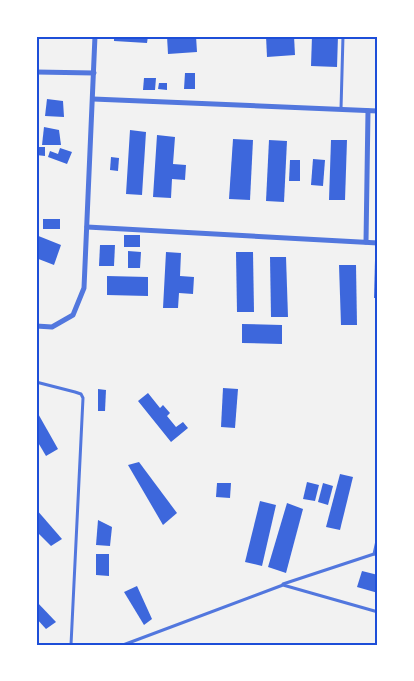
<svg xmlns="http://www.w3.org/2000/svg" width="414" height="681" font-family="'Asap Condensed',sans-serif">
	<rect width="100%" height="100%" fill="#f2f2f2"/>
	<!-- building -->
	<g fill="#3d67dc">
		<polygon points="114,36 148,36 147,43 114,41"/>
		<polygon points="167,36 196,36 197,52 168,54"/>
		<polygon points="266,36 294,36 295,55 267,57"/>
		<polygon points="312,36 338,36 337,67 311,66"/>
		<polygon points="185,73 195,73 195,89 184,89"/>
		<polygon points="144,78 156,78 155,90 143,90"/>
		<polygon points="159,83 167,83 167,90 158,89"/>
		<polygon points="47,99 63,101 64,117 45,116"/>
		<polygon points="44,127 59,130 61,145 42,145"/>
		<polygon points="130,130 146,132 142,195 126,194"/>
		<polygon points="157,135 175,137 173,164 186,165 185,180 172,179 171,198 153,197"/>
		<polygon points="233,139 253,140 250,200 229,199"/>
		<polygon points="269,140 287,141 284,202 266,201"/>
		<polygon points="331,140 347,140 345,200 329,200"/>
		<polygon points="36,147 45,147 45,156 36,155"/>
		<polygon points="60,148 72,152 67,164 48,157 50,151 58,154"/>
		<polygon points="111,157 119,158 118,171 110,170"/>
		<polygon points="313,159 325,160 323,186 311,185"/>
		<polygon points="290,160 300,160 300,181 289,181"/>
		<rect x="43" y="219" width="17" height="10"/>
		<polygon points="36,235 61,245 54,265 36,258"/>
		<rect x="124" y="235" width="16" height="12"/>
		<polygon points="100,245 115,245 114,266 99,266"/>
		<polygon points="128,251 141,252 140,268 128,268"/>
		<polygon points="166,252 181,253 180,276 194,277 193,294 179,293 178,308 163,308"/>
		<polygon points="236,252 253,252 254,312 237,312"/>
		<polygon points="270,257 286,257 288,317 271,317"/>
		<polygon points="375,260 378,260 378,298 374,298"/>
		<polygon points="339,265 356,265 357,325 341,325"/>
		<polygon points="107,276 148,277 148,296 107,295"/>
		<polygon points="242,324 282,325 282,344 242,343"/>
		<polygon points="223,388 238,389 235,428 221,427"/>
		<polygon points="98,389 106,390 105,411 98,411"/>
		<polygon points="148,393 160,408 163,405 170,413 167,416 176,427 183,422 188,428 171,442 138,401"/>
		<polygon points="36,410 58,449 46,456 36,439"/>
		<polygon points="139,462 177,513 163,525 128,465"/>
		<polygon points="340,474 353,477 340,530 326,527"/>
		<polygon points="307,482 319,485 315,501 303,499"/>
		<polygon points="217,483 231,483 230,498 216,497"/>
		<polygon points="323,483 333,486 328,505 318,502"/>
		<polygon points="260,501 276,505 262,566 245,562"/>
		<polygon points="287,503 303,509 286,573 268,567"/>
		<polygon points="36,509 62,539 51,546 36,531"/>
		<polygon points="98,520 112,527 110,546 96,545"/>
		<polygon points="96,554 109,554 109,576 96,575"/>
		<polygon points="362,571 378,575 378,593 357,587"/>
		<polygon points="137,586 152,619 144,625 124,592"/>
		<polygon points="36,601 56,622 46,629 36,618"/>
	</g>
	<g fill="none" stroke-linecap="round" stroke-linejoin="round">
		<!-- service -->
		<g stroke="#5277de" stroke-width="3">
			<polyline points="341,109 343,36"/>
			<polyline points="36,382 75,392 81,394 83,398 71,645"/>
			<polyline points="374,554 378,536"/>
			<polyline points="283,584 374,554 378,554"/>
			<polyline points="123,645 283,585 378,612"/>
		</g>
		<!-- minor -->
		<g stroke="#5277de" stroke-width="5">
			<polyline points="36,72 94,73"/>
			<polyline points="93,99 378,111"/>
			<polyline points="87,227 378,243"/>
			<polyline points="366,242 368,111"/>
			<polyline points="36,326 52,327 73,315 84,288 95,36"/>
		</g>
	</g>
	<!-- border -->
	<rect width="414" height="681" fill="none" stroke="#ffffff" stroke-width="75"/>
	<rect x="38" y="38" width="338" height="606" fill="none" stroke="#1d4ed8" stroke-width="2"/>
</svg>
